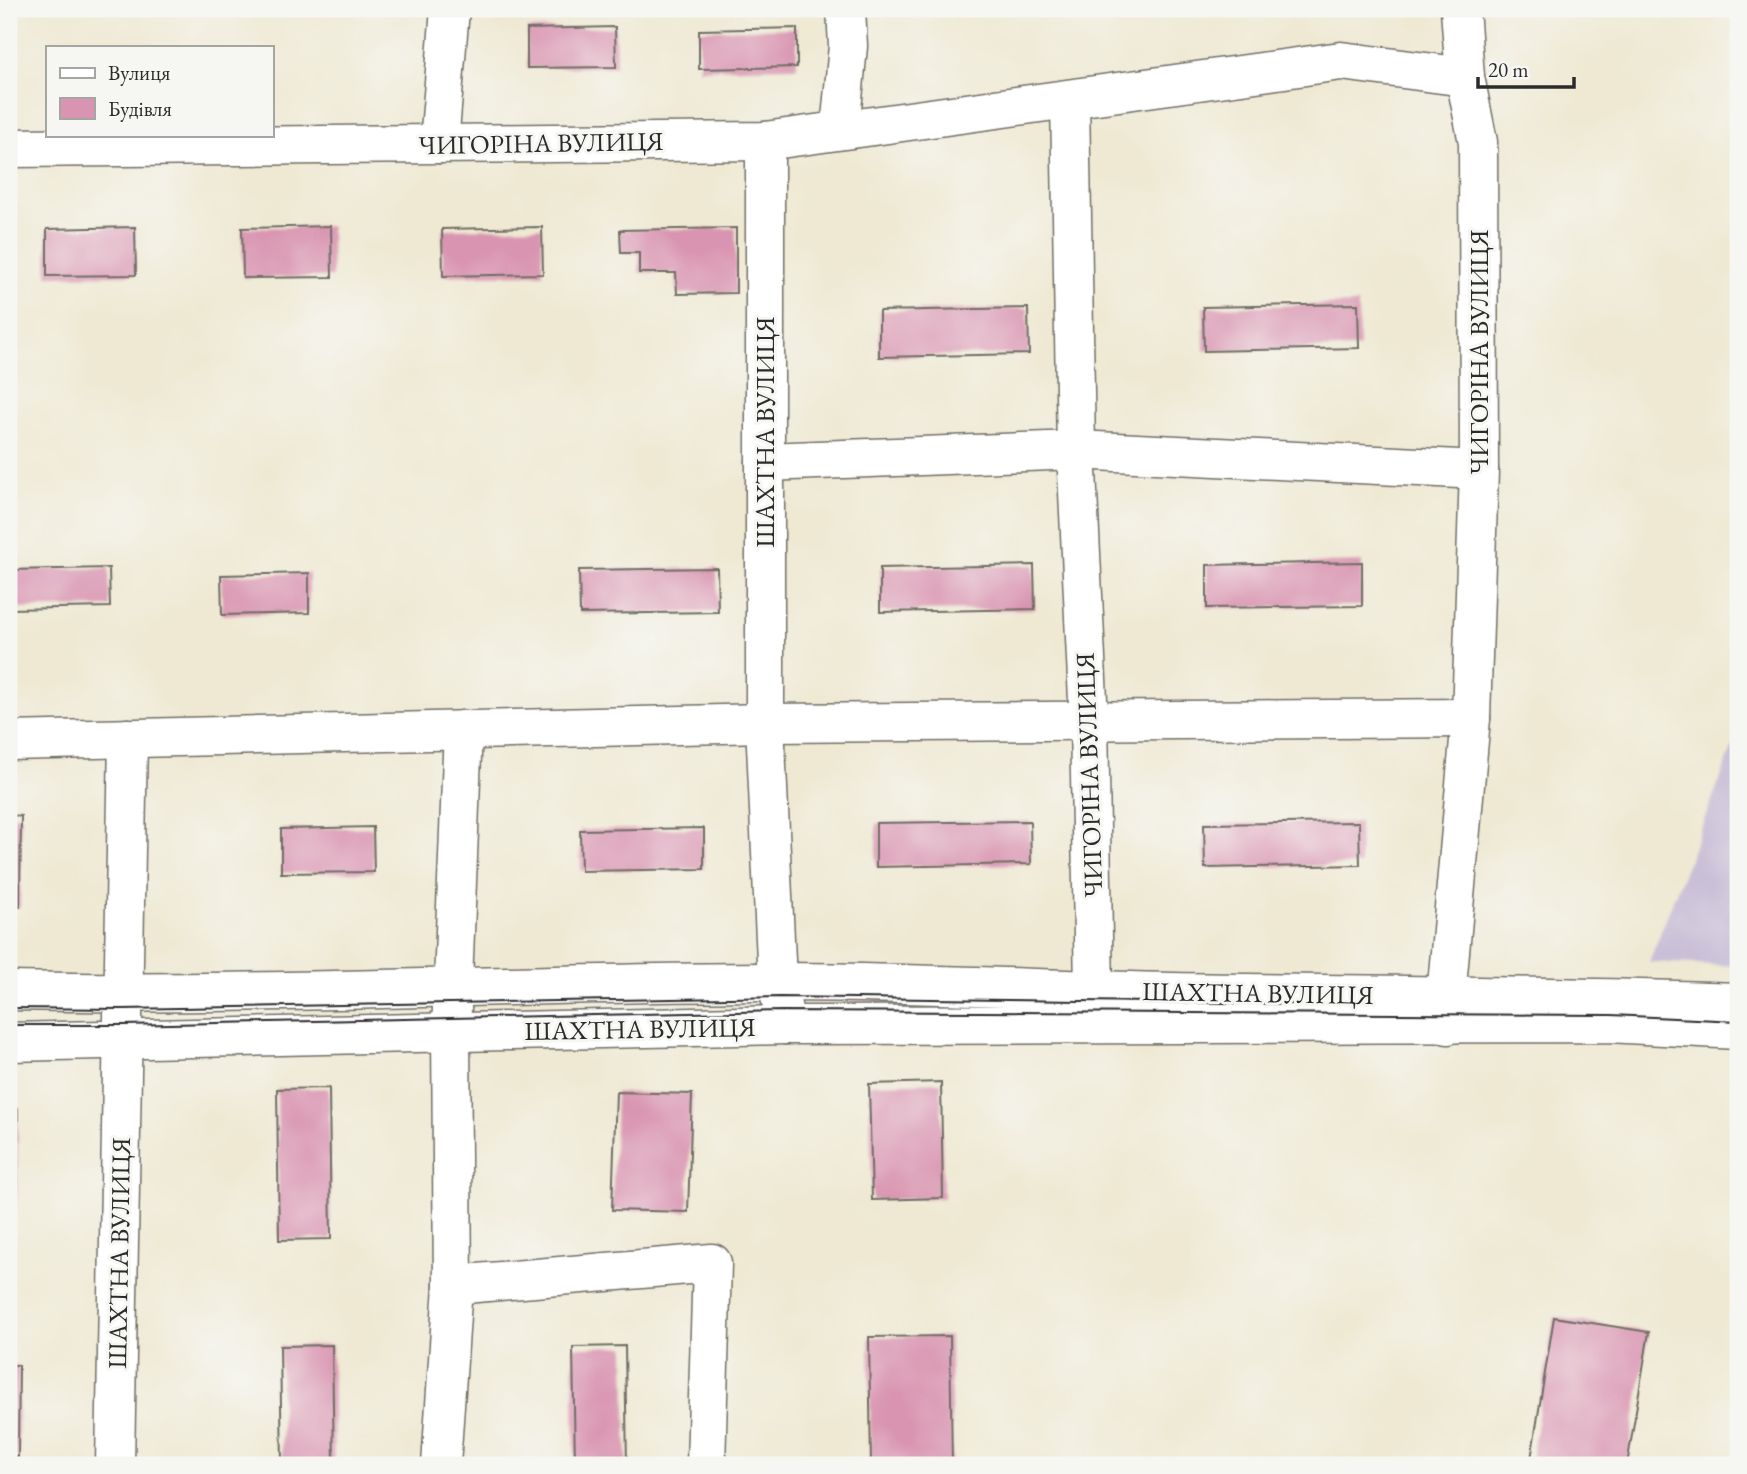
<svg xmlns="http://www.w3.org/2000/svg" width="1747" height="1474" font-family="'EB Garamond',serif">
	<rect width="100%" height="100%" fill="#f6f6f2"/>
	<filter id="ink" filterUnits="userSpaceOnUse"><feTurbulence type="fractalNoise" baseFrequency=".0143" numOctaves="2"/><feDisplacementMap in="SourceGraphic" scale="14" xChannelSelector="R" yChannelSelector="G"/><feConvolveMatrix kernelMatrix="1 2 1 2 8 2 1 2 1" color-interpolation-filters="sRGB"/></filter>
	<filter id="wash" filterUnits="userSpaceOnUse"><feTurbulence type="fractalNoise" baseFrequency=".00686" numOctaves="4" result="noise"/><feDisplacementMap in="SourceGraphic" scale="28" xChannelSelector="R" yChannelSelector="G"/><feGaussianBlur stdDeviation="1.57" result="paint"/><feColorMatrix in="noise" values="0 0 0 0 0 0 0 0 0 0 0 0 0 0 0 0 0 1.4 0 .05"/><feComposite in="paint" operator="in"/></filter>
	<g filter="url(#wash)">
		<rect width="100%" height="100%" fill="#efe9d3"/>
		<!-- industrial -->
		<polygon fill="#c9bfd7" points="1738,733 1738,966 1649,962"/>
		<g id="blocks">
			<!-- building -->
			<g fill="#d994b1">
				<polygon points="615,27 616,67 527,68 527,29"/>
				<polygon points="797,28 797,67 699,69 699,30"/>
				<polygon points="331,226 332,277 243,278 242,228"/>
				<polygon points="135,227 136,275 47,276 47,229"/>
				<polygon points="542,227 543,274 443,276 442,229"/>
				<polygon points="736,228 736,293 677,294 676,273 639,273 639,253 621,253 620,230"/>
				<polygon points="1358,304 1359,348 1204,351 1203,307"/>
				<polygon points="1028,308 1029,354 879,357 879,311"/>
				<polygon points="1362,562 1362,606 1207,608 1207,565"/>
				<polygon points="1034,565 1035,609 880,612 880,568"/>
				<polygon points="109,568 110,607 9,609 9,570"/>
				<polygon points="717,568 718,612 580,614 579,570"/>
				<polygon points="309,573 309,613 222,615 221,575"/>
				<polygon points="9,815 21,816 20,907 9,907"/>
				<polygon points="1030,821 1031,864 876,867 876,823"/>
				<polygon points="1359,822 1360,865 1205,868 1204,824"/>
				<polygon points="373,827 374,872 281,873 281,829"/>
				<polygon points="704,828 704,869 581,871 580,830"/>
				<polygon points="941,1082 943,1198 872,1200 869,1084"/>
				<polygon points="329,1088 331,1239 279,1240 277,1089"/>
				<polygon points="616,1092 692,1094 688,1212 612,1210"/>
				<polygon points="9,1108 18,1109 17,1200 9,1200"/>
				<polygon points="1554,1317 1649,1332 1627,1465 1530,1465"/>
				<polygon points="950,1336 952,1465 871,1465 869,1337"/>
				<polygon points="332,1345 334,1465 282,1465 280,1346"/>
				<polygon points="625,1346 627,1465 575,1465 573,1347"/>
				<polygon points="9,1365 19,1365 18,1457 9,1457"/>
			</g>
		</g>
	</g>
	<g filter="url(#ink)">
		<use href="#blocks" fill-opacity="0" stroke="#706e66" stroke-width="2"/>
		<g fill="none" stroke-linecap="round" stroke-linejoin="round">
			<!-- minor casing -->
			<g stroke="#706e66" stroke-width="41">
				<g id="minor">
					<polyline points="1070,99 1076,450 1089,721 1094,990"/>
					<polyline points="840,130 848,46 846,9"/>
					<polyline points="765,141 765,723 777,982 786,1025"/>
					<polyline points="439,144 450,9"/>
					<polyline points="9,148 765,141 1341,61 1465,77"/>
					<polyline points="765,462 1076,450 1479,470"/>
					<polyline points="9,741 765,723 1471,718"/>
					<polyline points="1448,1025 1446,997 1471,718 1479,470 1478,142 1465,77 1460,9"/>
					<polyline points="453,1285 712,1263 706,1465"/>
					<polyline points="115,1465 128,738"/>
					<polyline points="441,1465 453,1285 451,1033 463,730"/>
				</g>
			</g>
			<!-- major casing -->
			<g stroke="#706e66" stroke-width="41">
				<g id="major">
					<path d="M9,991C264,997 519,982 774,982C907,982 1040,989 1173,992C1362,995 1550,995 1738,1002"/>
					<polyline points="9,1042 786,1025 1608,1023 1738,1030"/>
				</g>
			</g>
			<!-- minor -->
			<use href="#minor" stroke="#fff" stroke-width="38"/>
			<!-- major -->
			<use href="#major" stroke="#fff" stroke-width="38"/>
			<!-- tram -->
			<g stroke="#2b2b2b" stroke-width="2">
				<polyline points="9,1008 123,1009 780,997 1297,1004"/>
				<polyline points="9,1025 123,1025 783,1011 1611,1015 1738,1021"/>
			</g>
		</g>
	</g>
	<g text-anchor="middle" dominant-baseline="central" stroke-width="6" stroke-linejoin="round" paint-order="stroke">
		<!-- street labels -->
		<g font-size="26" fill="#2b2b2b" stroke="#f6f6f2">
			<text transform="translate(541 143) rotate(-1)">ЧИГОРІНА ВУЛИЦЯ</text>
			<text transform="translate(1479 352) rotate(-90)">ЧИГОРІНА ВУЛИЦЯ</text>
			<text transform="translate(765 432) rotate(-90)">ШАХТНА ВУЛИЦЯ</text>
			<text transform="translate(1089 775) rotate(-92)">ЧИГОРІНА ВУЛИЦЯ</text>
			<text transform="translate(1258 993) rotate(1)">ШАХТНА ВУЛИЦЯ</text>
			<text transform="translate(640 1029) rotate(-1)">ШАХТНА ВУЛИЦЯ</text>
			<text transform="translate(119 1253) rotate(-89)">ШАХТНА ВУЛИЦЯ</text>
		</g>
	</g>
	<!-- margin -->
	<rect width="1747" height="1474" fill="none" stroke="#f6f6f2" stroke-width="35"/>
	<!-- legend -->
	<rect x="46" y="46" width="228" height="91" fill="#f6f6f2" stroke="#a5a5a2" stroke-width="2"/>
	<rect x="60" y="68" width="35" height="10" fill="#ffffff" stroke="#a5a5a2" stroke-width="2"/>
	<text x="108" y="80" font-size="21" fill="#2b2b2b">Вулиця</text>
	<rect x="60" y="98" width="35" height="21" fill="#d994b1" stroke="#a5a5a2" stroke-width="2"/>
	<text x="108" y="116" font-size="21" fill="#2b2b2b">Будівля</text>
	<!-- scale -->
	<path d="M1478 77v10h96v-10" fill="none" stroke="#2b2b2b" stroke-width="3.5"/>
	<text x="1488" y="77" font-size="21" fill="#2b2b2b" stroke="#f6f6f2" stroke-width="5" paint-order="stroke">20 m</text>
</svg>
